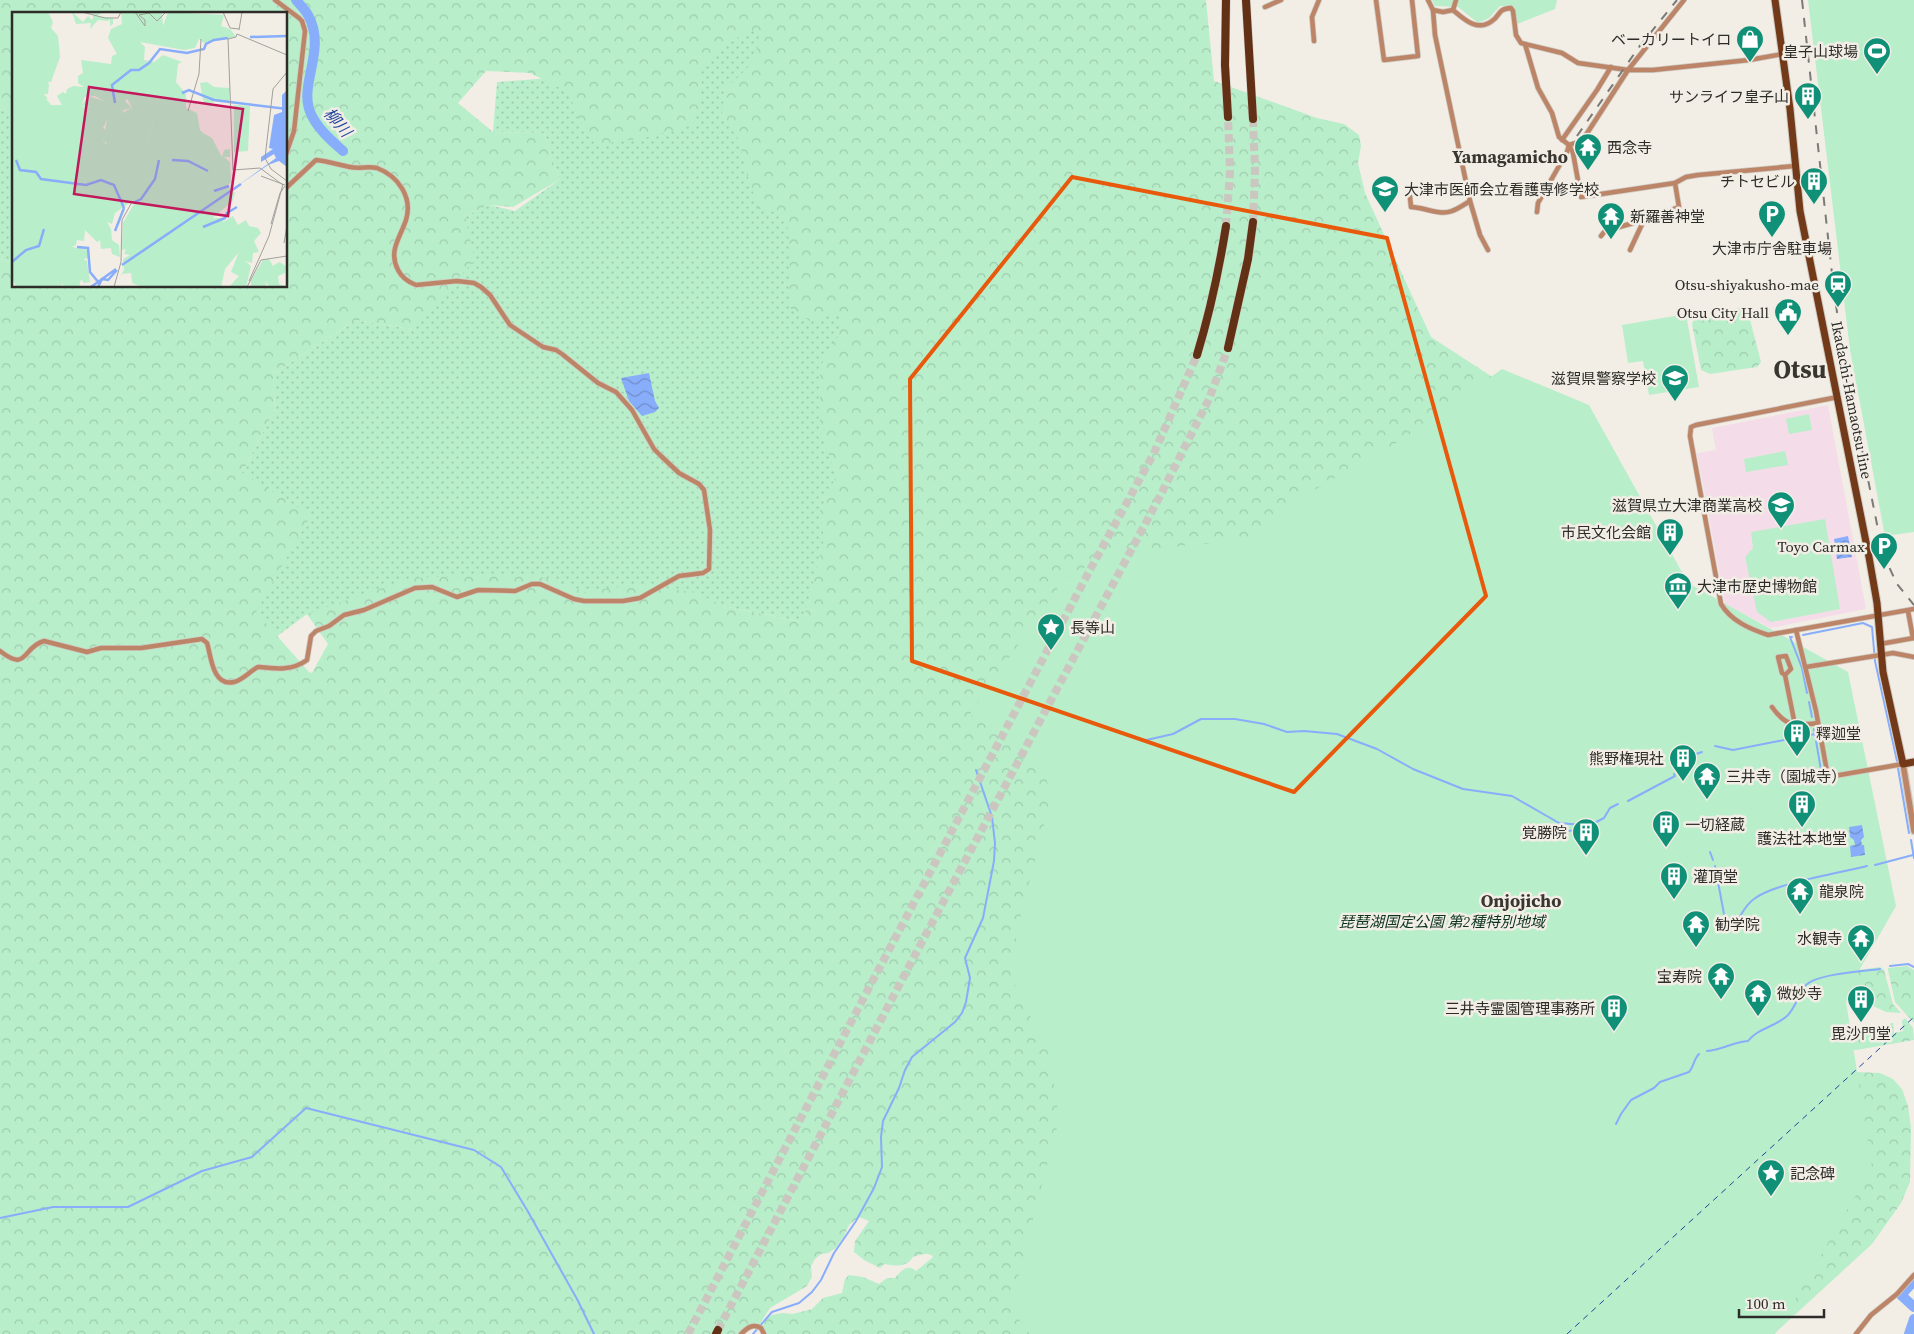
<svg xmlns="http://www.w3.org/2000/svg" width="1914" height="1334" font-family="'Source Serif 4','Noto Sans JP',serif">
	<defs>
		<pattern id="grass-dots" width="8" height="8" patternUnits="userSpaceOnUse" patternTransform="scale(1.25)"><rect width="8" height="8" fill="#b8eeca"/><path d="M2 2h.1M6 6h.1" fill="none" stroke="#9eccae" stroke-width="1.8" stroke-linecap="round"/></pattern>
		<pattern id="forest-crowns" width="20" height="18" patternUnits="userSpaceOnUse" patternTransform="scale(1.25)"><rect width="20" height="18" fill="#b8eeca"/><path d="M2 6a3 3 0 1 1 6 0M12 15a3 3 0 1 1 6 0" fill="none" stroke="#9eccae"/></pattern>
		<pattern id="water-waves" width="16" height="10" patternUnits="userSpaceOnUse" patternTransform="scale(1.25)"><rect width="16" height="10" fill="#88adfa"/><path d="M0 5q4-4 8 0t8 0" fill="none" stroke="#708dca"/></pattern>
	</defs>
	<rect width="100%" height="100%" fill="#f2eee6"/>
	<!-- education -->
	<polygon fill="#f4dde9" points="1828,405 1866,609 1771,628 1725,604 1697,453 1716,450 1712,428"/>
	<!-- grass -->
	<g fill="url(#grass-dots)">
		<polygon points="752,21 768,37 844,313 841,477 803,622 723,606 307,614 264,646 250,606 242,473 275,409 273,374 356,320 411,329 465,216 489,205 515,211 559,180 544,133 493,132 497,82 551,78 702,59"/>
		<polygon points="14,107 14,259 9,262 0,259 0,110"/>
	</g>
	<!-- forest -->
	<g fill="url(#forest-crowns)" fill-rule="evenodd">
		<path d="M0,0H1206L1214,81L1317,118L1344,124L1359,135L1361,146L1358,163L1365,193L1431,337L1548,413L1854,1072L1880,1073L1893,1079L1902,1089L1908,1106L1911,1127L1910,1182L1901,1203L1872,1244L1774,1334H766L762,1327L767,1318L772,1315L782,1313L793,1314L812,1309L823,1298L842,1293L845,1279L849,1275L863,1277L879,1284L887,1278H895C901,1271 907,1263 916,1271L932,1258L933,1256C927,1252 919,1255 913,1257C906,1268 895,1266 884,1264L880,1268L864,1260L854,1252L855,1241L869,1221L859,1217L849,1225L844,1236L836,1248L828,1253L821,1254L815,1259L811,1266L812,1277L807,1286L770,1308L760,1324L747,1327L738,1334H0V259L9,262L14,259V286H286V14H14V107L0,110ZM750,29L759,35C758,62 745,72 725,88L722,114L739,140L747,175L759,209L784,214L789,234L790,308L810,321L839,312V334L820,367V428L836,476L820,511L824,539L803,622L723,606L697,593L638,584L585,592L532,574L411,578L307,614L328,644L312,673L309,672L256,612L311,515L242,473L275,409L273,374L356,320L411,329L475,260L465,216L489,205L513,207L559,180L544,133L493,132L458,103L486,71L530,73L568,92L581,122L602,144L644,138L693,125L699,106L702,68L715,54Z"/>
		<polygon points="1738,308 1747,308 1761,362 1757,367 1710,374 1701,370 1692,324 1696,314 1705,313 1710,318 1729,315 1732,311"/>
		<polygon points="1907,966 1914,970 1914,1023 1895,1002 1888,970 1888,968"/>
		<polygon points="1880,967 1884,970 1893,1004 1901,1013 1886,1012 1873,1006 1841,1000 1858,970"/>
		<path d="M1905,1018L1913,1028L1914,1040L1856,1050L1834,1049C1839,1045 1844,1039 1850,1036C1864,1030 1880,1033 1891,1023H1893L1894,1033L1903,1031L1902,1021Z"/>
	</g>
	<!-- green -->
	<g fill="#b8eeca">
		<polygon points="1432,0 1557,0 1555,9 1517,24 1514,6 1500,6 1489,18 1478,23 1458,7 1435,6"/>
		<polygon points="1808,0 1914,0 1914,532 1885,536 1850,350"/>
		<polygon points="1686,314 1699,387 1649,395 1643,361 1628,363 1622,325"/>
		<polygon points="1502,369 1589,405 1688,583 1848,672 1896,906 1845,995 1872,1167 1775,1334 1030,1334 1010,1308 1059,1119 1050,1056 1012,979 1017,930 1051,798 1043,765 970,714 1064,579 1111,553 1254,539 1302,497 1403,439"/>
		<polygon points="1809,414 1812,430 1789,434 1786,419"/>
		<polygon points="1785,451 1788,465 1746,472 1744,459"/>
		<polygon points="1825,519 1840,609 1771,622 1757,612 1745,557 1753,548 1751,532"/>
	</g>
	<!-- water -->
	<g fill="url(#water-waves)">
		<polygon points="649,373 655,401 659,408 655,412 642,416 629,401 621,378"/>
		<polygon points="1848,536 1852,557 1837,559 1834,539"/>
		<polygon points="1862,825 1864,837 1861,840 1862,845 1864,845 1865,855 1851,857 1850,846 1855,845 1854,840 1850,837 1849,827"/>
	</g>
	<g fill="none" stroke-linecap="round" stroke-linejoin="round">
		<!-- stream -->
		<g stroke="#88adfa" stroke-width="2">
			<polyline points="1803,635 1863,623 1872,627 1875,661 1897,761"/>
			<polyline points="1792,637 1790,637 1802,668 1807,693"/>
			<polyline points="1809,702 1812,717"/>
			<polyline points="1814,729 1821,770"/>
			<polyline points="1142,741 1173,734 1201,719 1235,719 1264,724 1287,732 1304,731 1337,734 1377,749 1413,769 1463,789 1512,796 1559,823 1583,825 1595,823"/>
			<polyline points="1715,746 1733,750 1815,734"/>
			<polyline points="1676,768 1689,763 1696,754 1702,752"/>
			<polyline points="1898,768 1909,833"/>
			<polyline points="1628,801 1675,776 1674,774"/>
			<polyline points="1544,829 1566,831 1581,830 1604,818 1610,808 1618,804"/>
			<polyline points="1911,840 1914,858"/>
			<polyline points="1710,852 1713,860"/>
			<polyline points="1875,865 1913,855"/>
			<polyline points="1715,866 1724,914"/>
			<path d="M1725,918L1726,926L1735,924C1742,915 1744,906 1754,899C1775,883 1839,873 1867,866"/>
			<polyline points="1890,966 1908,964 1914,967"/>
			<path d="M1707,1051C1722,1050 1733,1042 1748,1041C1758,1028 1775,1027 1787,1016C1794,1010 1799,995 1805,986C1815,974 1863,971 1880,969"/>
			<path d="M1616,1124L1621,1114L1631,1100L1654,1088L1660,1082L1689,1072C1694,1067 1693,1060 1699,1054"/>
			<polyline points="0,1218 53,1207 128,1207 202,1171 252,1157 306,1108 474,1150 501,1167 527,1210 577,1299 594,1334"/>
			<polyline points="753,1334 772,1312 799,1303 812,1292 821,1280 834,1253 856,1221 874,1188 882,1167 881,1137 883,1121 899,1088 905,1070 912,1057 955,1022 962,1013 966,1002 970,978 965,958 983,918 994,861 995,843 992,817 976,770"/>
		</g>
		<!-- river -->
		<g stroke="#88adfa" stroke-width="10">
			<path d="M296,0C300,5 305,9 308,15C328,51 296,86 312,116C319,130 332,141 343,151"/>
			<polyline points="1914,1281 1901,1295 1914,1307"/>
			<polyline points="1909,1334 1914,1319"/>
		</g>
		<!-- ferry -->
		<polyline stroke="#21459d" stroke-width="1" stroke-dasharray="6 5" stroke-linecap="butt" points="1567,1334 1914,1017"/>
		<!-- trunk-tunnel -->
		<g stroke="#cbc7c0" stroke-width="8" stroke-dasharray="8 4" stroke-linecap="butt">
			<polyline points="1253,119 1255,171 1253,222"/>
			<polyline points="1226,226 1230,172 1228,117"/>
			<polyline points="718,1330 925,936 1159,498 1209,399 1228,348"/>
			<polyline points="688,1334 872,982 1091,568 1154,453 1197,355"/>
		</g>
		<!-- minor casing -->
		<g stroke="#cfcbc4" stroke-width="6">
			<g id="minor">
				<polyline points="275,0 299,18 302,21 305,31 294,131 286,154"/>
				<polyline points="1376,0 1384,60 1418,56 1412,0"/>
				<polyline points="1428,0 1433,10 1435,35 1470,201 1480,235 1488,250"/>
				<polyline points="1265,7 1281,0"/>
				<path d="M1433,10L1443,12L1453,10C1465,20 1477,32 1492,21C1501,15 1497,9 1511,8L1513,11L1516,35L1521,43L1562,53L1578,63L1628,70H1653L1749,60L1783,54"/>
				<polyline points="1453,10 1456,0"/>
				<polyline points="1314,41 1312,17 1319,0"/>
				<polyline points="1525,44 1538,88 1552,113 1559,137 1569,145 1573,153 1581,197 1675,183 1686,177 1698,175 1795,166"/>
				<polyline points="1562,140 1597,90 1611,67"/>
				<path d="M1409,188L1411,207C1424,207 1439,216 1452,211C1458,209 1465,204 1470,201"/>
				<polyline points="1537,212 1538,203 1567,152 1569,145 1582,141 1628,70 1684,0"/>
				<polyline points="1601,236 1605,231 1644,220"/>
				<polyline points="1630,250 1644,220 1679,207 1675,183"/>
				<path d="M1838,397L1696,425L1691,427L1690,436L1721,604C1731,621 1750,629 1768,635L1914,609"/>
				<polyline points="1908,611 1913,638"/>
				<polyline points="1796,630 1816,711 1828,777 1903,764"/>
				<polyline points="1880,644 1914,638"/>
				<path d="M0,651C28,673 22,647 44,641L87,652L101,648H141L202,639L207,643C211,655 212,687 234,682C243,680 250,671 258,667C276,669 292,671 307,660L311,636L316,631L329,626L344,615L364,610L415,588L432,587L457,597L478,590L515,591L532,584H540L574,599L584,601H623L640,598L679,576L703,573L709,569L710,530L704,490L699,484L679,473L661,456L654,449L632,410L616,392L598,383L562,354L556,350L543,347L510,325L490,295L481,287L474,283L457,281L416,285C408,282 402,278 398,270C388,251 400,238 406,220C413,197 398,176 377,168C368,166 359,169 350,167C339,165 327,161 316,160L286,188"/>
				<polyline points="1806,667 1893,653 1914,657"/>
				<polyline points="1785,675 1791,669 1786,656 1778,657 1782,673 1785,675 1795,725"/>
				<path d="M1772,707C1786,727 1795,726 1818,723"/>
				<path d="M741,1334C747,1328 753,1323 761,1328L764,1334"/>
				<polyline points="1856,1334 1871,1315 1897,1294 1914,1275"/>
			</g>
		</g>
		<!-- tertiary casing -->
		<g stroke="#cfcbc4" stroke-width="8">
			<polyline id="tertiary" points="1903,764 1914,831"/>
		</g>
		<!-- primary casing -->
		<g stroke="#cfcbc4" stroke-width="9">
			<polyline id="primary" points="1775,0 1790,109 1800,211 1869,557 1877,603 1883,672 1903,764 1914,762"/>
		</g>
		<!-- trunk casing -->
		<g stroke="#cfcbc4" stroke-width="9">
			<g id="trunk">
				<polyline points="1226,0 1225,65 1228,117"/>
				<polyline points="1246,0 1253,119"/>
				<polyline points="1228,348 1248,259 1253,222"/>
				<path d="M1197,355C1210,312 1219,270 1226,226"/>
				<polyline points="716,1334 718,1330"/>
			</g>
		</g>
		<!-- minor -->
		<use href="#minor" stroke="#bd8568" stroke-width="4.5"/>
		<!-- tertiary -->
		<use href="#tertiary" stroke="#bd8568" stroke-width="5.5"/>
		<!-- primary -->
		<use href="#primary" stroke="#733a19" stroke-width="7"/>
		<!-- trunk -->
		<use href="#trunk" stroke="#623014" stroke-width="8"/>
		<!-- rail -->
		<g stroke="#7c7a75" stroke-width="2" stroke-dasharray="9 9" stroke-linecap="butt">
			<polyline points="1802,0 1834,292 1845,365 1883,554 1897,584 1914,605"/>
			<polyline points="1577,136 1639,47 1677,0"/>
		</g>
	</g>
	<!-- marked area -->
	<path fill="none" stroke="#e8590c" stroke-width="4" stroke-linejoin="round" d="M1072,177L1387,238L1486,596L1294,792L912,661L910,379Z"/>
	<!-- icons -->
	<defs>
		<g id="shop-pin" transform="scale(1.4375)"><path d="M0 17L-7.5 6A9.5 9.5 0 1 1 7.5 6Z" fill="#109077" stroke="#f2eee6"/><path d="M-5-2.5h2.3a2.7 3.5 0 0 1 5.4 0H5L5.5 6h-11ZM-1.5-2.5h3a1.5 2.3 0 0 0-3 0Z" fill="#fff"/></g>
		<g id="stadium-pin" transform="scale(1.4375)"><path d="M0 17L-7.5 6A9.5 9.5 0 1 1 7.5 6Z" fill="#109077" stroke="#f2eee6"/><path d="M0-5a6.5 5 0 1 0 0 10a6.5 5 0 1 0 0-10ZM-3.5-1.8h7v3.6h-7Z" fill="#fff"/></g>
		<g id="building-pin" transform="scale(1.4375)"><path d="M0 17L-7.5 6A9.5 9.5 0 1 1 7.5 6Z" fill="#109077" stroke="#f2eee6"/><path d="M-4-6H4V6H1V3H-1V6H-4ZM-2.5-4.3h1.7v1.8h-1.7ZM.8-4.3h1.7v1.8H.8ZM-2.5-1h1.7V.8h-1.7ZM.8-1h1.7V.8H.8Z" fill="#fff"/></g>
		<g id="temple-pin" transform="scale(1.4375)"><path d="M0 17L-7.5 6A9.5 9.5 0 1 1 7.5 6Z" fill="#109077" stroke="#f2eee6"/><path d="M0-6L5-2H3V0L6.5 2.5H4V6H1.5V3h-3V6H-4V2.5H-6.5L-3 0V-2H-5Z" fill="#fff"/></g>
		<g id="university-pin" transform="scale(1.4375)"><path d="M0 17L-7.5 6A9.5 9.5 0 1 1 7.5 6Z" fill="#109077" stroke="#f2eee6"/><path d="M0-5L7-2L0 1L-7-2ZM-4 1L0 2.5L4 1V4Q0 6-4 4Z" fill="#fff"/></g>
		<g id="parking-pin" transform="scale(1.4375)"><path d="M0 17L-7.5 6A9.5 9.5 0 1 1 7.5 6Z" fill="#109077" stroke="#f2eee6"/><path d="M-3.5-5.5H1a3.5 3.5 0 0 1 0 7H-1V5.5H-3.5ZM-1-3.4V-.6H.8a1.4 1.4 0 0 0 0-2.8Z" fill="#fff"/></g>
		<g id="station-pin" transform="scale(1.4375)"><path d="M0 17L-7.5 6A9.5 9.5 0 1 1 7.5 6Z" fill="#109077" stroke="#f2eee6"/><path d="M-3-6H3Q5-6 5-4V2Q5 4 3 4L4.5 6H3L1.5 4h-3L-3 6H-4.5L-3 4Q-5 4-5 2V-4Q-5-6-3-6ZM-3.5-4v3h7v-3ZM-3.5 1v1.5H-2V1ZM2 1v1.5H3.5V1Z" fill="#fff"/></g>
		<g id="civic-pin" transform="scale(1.4375)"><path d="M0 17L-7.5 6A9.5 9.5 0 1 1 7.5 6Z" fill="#109077" stroke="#f2eee6"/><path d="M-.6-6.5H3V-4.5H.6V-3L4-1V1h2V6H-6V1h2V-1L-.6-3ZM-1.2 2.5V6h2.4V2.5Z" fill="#fff"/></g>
		<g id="school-pin" transform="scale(1.4375)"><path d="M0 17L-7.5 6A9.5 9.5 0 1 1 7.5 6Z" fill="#109077" stroke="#f2eee6"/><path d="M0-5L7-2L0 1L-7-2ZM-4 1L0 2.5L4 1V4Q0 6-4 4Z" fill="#fff"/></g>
		<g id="museum-pin" transform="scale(1.4375)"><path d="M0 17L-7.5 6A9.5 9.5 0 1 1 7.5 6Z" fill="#109077" stroke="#f2eee6"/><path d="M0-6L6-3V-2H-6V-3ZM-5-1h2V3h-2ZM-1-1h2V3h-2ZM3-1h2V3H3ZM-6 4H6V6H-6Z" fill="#fff"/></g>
		<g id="sight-pin" transform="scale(1.4375)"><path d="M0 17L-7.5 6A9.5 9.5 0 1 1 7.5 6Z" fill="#109077" stroke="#f2eee6"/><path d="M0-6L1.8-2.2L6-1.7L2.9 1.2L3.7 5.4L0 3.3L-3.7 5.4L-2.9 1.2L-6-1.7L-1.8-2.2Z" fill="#fff"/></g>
	</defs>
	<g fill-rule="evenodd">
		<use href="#shop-pin" x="1750" y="39"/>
		<use href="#stadium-pin" x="1877" y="51"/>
		<use href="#building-pin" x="1808" y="96"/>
		<use href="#temple-pin" x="1588" y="147"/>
		<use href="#building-pin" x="1814" y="181"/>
		<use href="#university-pin" x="1385" y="189"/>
		<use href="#parking-pin" x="1772" y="214"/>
		<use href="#temple-pin" x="1611" y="216"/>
		<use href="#station-pin" x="1838" y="284"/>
		<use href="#civic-pin" x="1788" y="312"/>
		<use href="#university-pin" x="1675" y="378"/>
		<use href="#school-pin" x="1781" y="505"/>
		<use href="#building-pin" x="1670" y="532"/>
		<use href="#parking-pin" x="1884" y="546"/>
		<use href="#museum-pin" x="1678" y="586"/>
		<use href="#sight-pin" x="1051" y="627"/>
		<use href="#building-pin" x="1797" y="733"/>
		<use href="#building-pin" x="1683" y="758"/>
		<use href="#temple-pin" x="1707" y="776"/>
		<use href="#building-pin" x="1802" y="804"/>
		<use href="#building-pin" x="1666" y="824"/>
		<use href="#building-pin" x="1586" y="832"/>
		<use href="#building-pin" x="1674" y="876"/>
		<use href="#temple-pin" x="1800" y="891"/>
		<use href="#temple-pin" x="1696" y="924"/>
		<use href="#temple-pin" x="1861" y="938"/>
		<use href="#temple-pin" x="1721" y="976"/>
		<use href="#temple-pin" x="1758" y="993"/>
		<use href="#building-pin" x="1861" y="999"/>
		<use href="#building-pin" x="1614" y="1008"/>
		<use href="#sight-pin" x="1771" y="1173"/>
	</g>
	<g text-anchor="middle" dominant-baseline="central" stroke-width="5" stroke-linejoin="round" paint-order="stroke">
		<!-- poi labels -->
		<g font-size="15" fill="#2d2c29" stroke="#f2eee6" text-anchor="end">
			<text x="1731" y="39">ベーカリートイロ</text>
			<text x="1858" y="51">皇子山球場</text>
			<text x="1789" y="96">サンライフ皇子山</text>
			<text x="1607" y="147" text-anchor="start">西念寺</text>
			<text x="1795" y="181">チトセビル</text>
			<text x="1404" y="189" text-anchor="start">大津市医師会立看護専修学校</text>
			<text x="1630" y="216" text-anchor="start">新羅善神堂</text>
			<text x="1772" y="248" text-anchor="middle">大津市庁舎駐車場</text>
			<text x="1819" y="284">Otsu-shiyakusho-mae</text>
			<text x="1769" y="312">Otsu City Hall</text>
			<text x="1656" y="378">滋賀県警察学校</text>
			<text x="1762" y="505">滋賀県立大津商業高校</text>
			<text x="1651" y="532">市民文化会館</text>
			<text x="1865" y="546">Toyo Carmax</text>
			<text x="1697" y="586" text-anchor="start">大津市歴史博物館</text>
			<text x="1070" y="627" text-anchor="start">長等山</text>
			<text x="1816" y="733" text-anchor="start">釋迦堂</text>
			<text x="1664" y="758">熊野権現社</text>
			<text x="1726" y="776" text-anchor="start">三井寺（園城寺）</text>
			<text x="1685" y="824" text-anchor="start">一切経蔵</text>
			<text x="1567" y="832">覚勝院</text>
			<text x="1802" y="838" text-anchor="middle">護法社本地堂</text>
			<text x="1693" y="876" text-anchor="start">灌頂堂</text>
			<text x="1819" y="891" text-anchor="start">龍泉院</text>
			<text x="1715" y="924" text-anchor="start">勧学院</text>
			<text x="1842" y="938">水観寺</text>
			<text x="1702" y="976">宝寿院</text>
			<text x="1777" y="993" text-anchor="start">微妙寺</text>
			<text x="1595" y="1008">三井寺霊園管理事務所</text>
			<text x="1861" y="1033" text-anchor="middle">毘沙門堂</text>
			<text x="1790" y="1173" text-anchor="start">記念碑</text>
		</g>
		<!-- street labels -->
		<g font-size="15" fill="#2d2c29" stroke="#f2eee6">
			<text transform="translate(1852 400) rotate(79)">Ikadachi-Hamaotsu line</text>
		</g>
		<!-- park labels -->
		<g font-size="15" font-style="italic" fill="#0b331d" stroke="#f2eee6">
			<text x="1442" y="921">琵琶湖国定公園 第2種特別地域</text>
		</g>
		<!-- water labels -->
		<g font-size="16" font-style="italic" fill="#21459d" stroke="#f2eee6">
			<text transform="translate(338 122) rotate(49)">柳川</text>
		</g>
		<!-- quarter labels -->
		<g font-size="18" font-weight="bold" fill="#393630" stroke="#f2eee6">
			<text x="1510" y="156">Yamagamicho</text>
			<text x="1521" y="900">Onjojicho</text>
		</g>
		<!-- town labels -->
		<g font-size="25" font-weight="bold" fill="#393630" stroke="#f2eee6">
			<text x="1800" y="369">Otsu</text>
		</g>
	</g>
	<!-- overview -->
	<g transform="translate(12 12)">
		<rect width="275" height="275" fill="#f2eee6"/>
		<path d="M31,65L37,72L36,82H32L36,87L31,86L26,76L27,67ZM76,84L92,89V96L69,94ZM137,86L141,110L135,134L91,130L95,108L120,96L116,88Z" fill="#b8eeca"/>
		<path d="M0,0H36L41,10L39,16L46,24L48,45L39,70H31L29,65L26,76L39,93H50L45,84L51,80L54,82L55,77L61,74L72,75L66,71V64L71,61L69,48L99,52L100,44L105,42L96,26L99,17L110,12L109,0H150L151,14L156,0L212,3L209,14L218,17L224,25L192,31L187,27L183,36L172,38L128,30L133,35L132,48L142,50L151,43L170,50L166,52L164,70L174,82V96L185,101L188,118L197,126L215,174L223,181L220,190L200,206L211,210L221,204L226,213L234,208L237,214L246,216L249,221L242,229L247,240L241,241L240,251L233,249L239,254L234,275H217L227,264L219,260L227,240L213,257L209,275H130L120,271L119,261L110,262L106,268L112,258L111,247L118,243L112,242L114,237L110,238L111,211L123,190L117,191L103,201L100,212L95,210L99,217L100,228L107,233L108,245L100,242L99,236L89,237L88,228L85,230L73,218L72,229L65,228L64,233L60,235L76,238V246L71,247L75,249L78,270L72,271L69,267L67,275H51V271L49,275H4L0,265ZM83,84L92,89V96L85,91L75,96L69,94L73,85ZM115,87L124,94L131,93L138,87L134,93L137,109L141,110L135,134L104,126L95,128L94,133L91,127L96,120L91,116L95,108L106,106L112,98L120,96L113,89ZM60,0L71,10L76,4L80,8L82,2L71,0H91L85,4L101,6V12L98,14V7L96,9L86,8L78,17L79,11L64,12Z" fill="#b8eeca" fill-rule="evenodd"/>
		<path d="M195,70L202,75L218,76L217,89H202L198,94L192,92L188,71ZM222,93L238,94L236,139L222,140ZM193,122L200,126L210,145L212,138L218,137V145H212L218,150L219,169L214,176V190L201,206H213L209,212L210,222L221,223L226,230L233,216L242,221L238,245L231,244L230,251L237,252L231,275H226L229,261L226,247L230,237L227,234L210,235L206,241V252L199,258L192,256L175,262L174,233L170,225L175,213L151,205L143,192L149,177L147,165L152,151L147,143L156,134L172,133ZM257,247L261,254L267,250L274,254L273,261L266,264L267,272L275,275H257L254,270V275H239V268L251,248Z" fill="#b8eeca"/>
		<path d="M275,78V155L267,149L256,153L224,175L264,146L262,142L249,150V145L261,137L257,136L262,103L270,100V83Z" fill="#88adfa"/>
		<path fill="none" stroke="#88adfa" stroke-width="2.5" d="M238,25L275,24M170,81L177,78L202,88L275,97M103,91L100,73L119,58H127L137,51L148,37L175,41L192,37L194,32L202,28L216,26M4,148L8,158L24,160L29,167L74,173L89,168L102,173L112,196M160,148L176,149L196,159M202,179L217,174M121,191L129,187L143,167L147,148M191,215L213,206L215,201L225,195M103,219L112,196M65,235L76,236L77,248M77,248L78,260L87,271M0,250L14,238L27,234L32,217M110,253L229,172M79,275L104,257M86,275L90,267L96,268L105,258"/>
		<path fill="none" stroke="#a3a09a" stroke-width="1" d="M70,0L93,6H106L109,0M123,0L133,14V8L127,3L137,1L145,9L154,0M211,0L218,16L227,17M227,18L230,0M225,22L224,25L216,27L221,158L248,156L271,173M225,22L275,43M275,60L261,77L253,146L259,157L275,169M176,99L187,62L189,27M249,164L273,173M259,212L268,181L273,174M272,231L275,214M237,269L257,224L271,172M102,275L109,250L110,208L120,190M235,275L249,248L275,244"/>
		<path fill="#c2185b" fill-opacity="0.15" stroke="#c2185b" stroke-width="2.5" d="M77,75L231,97L216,204L62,182Z"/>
		<rect width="275" height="275" fill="none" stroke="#2d2c29" stroke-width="2.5"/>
	</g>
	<!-- scale -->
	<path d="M1739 1309v8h85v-8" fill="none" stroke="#2d2c29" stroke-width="2.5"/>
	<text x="1746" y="1309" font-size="15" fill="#2d2c29" stroke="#f2eee6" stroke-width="4" paint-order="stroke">100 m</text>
</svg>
